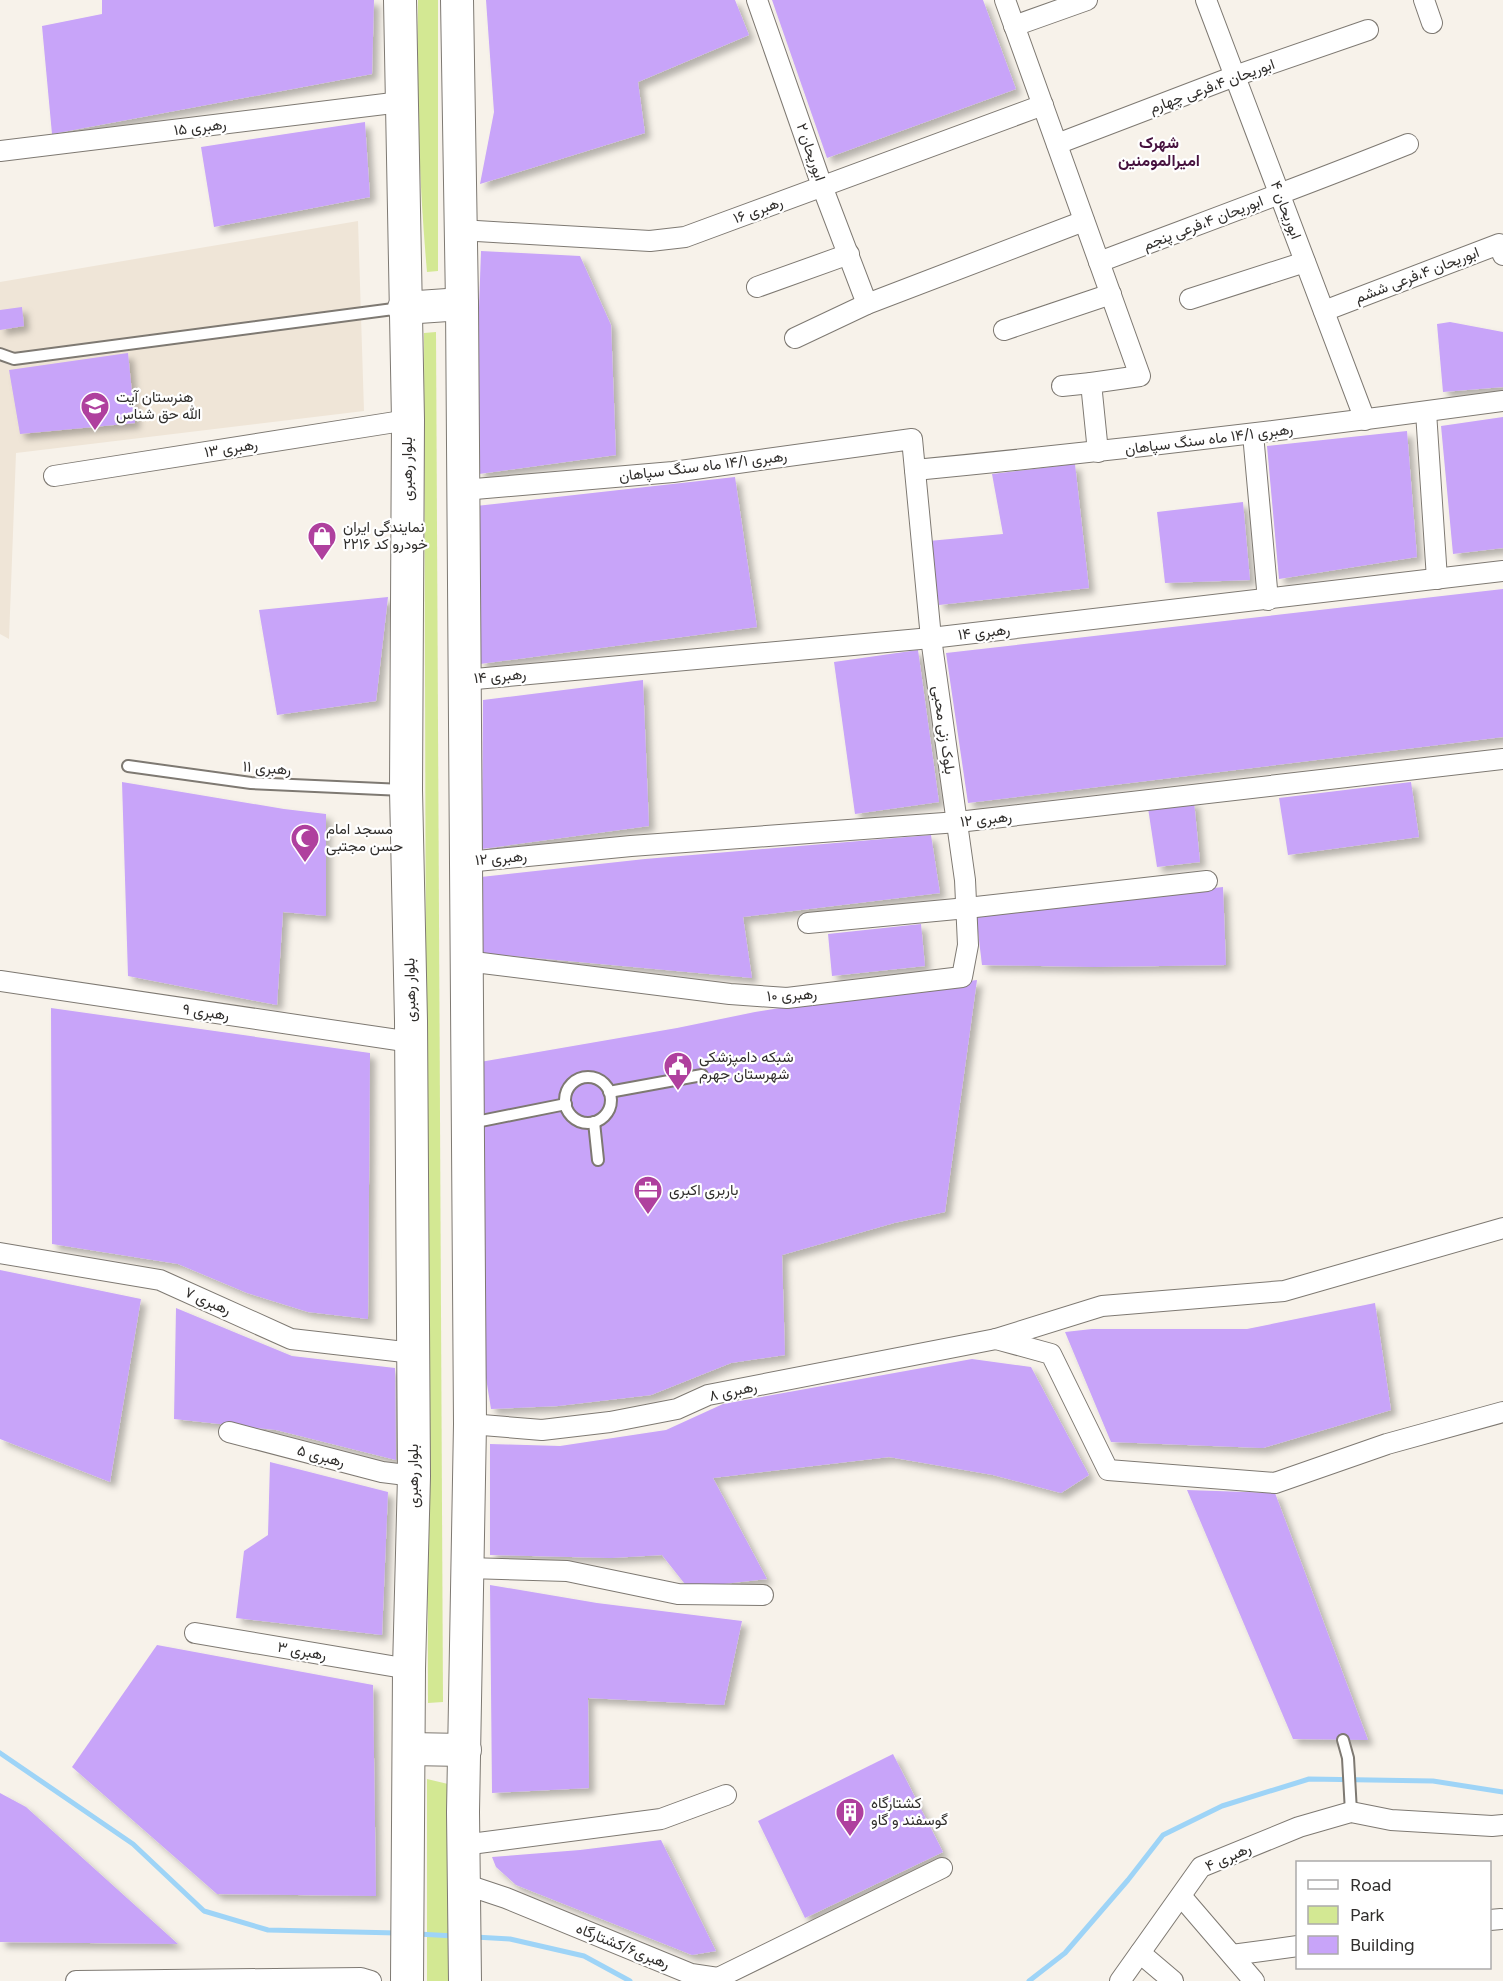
<svg xmlns="http://www.w3.org/2000/svg" width="1503" height="1981" font-family="Figtree,Vazirmatn,sans-serif">
	<defs>
		<filter id="shadow"><feDropShadow dx="5.5" dy="5.5" stdDeviation="3" flood-color="#0004"/></filter>
	</defs>
	<rect width="100%" height="100%" fill="#f7f2ea"/>
	<!-- built -->
	<polygon fill="#efe5d7" points="358,221 364,411 16,453 9,639 0,634 0,282"/>
	<!-- green -->
	<g fill="#d3e893">
		<path d="M418,0H438V271L427,272C419,181 416,91 418,0Z"/>
		<polygon points="436,332 443,1702 428,1703 424,333"/>
		<polygon points="427,1779 448,1784 449,1981 427,1981"/>
	</g>
	<g fill="none" stroke-linecap="round" stroke-linejoin="round">
		<!-- stream -->
		<g stroke="#9ed4f7" stroke-width="5">
			<polyline points="0,1753 133,1844 204,1911 268,1930 397,1933"/>
			<polyline points="418,1934 454,1936"/>
			<polyline points="475,1937 510,1939 584,1956 630,1981"/>
			<polyline points="1029,1981 1065,1953 1128,1880 1163,1835 1222,1806 1309,1779 1433,1781 1503,1792"/>
		</g>
	</g>
	<!-- building -->
	<g fill="#c8a4f9" filter="url(#shadow)">
		<polygon points="102,0 374,0 372,74 52,134 42,26 102,14"/>
		<polygon points="486,0 735,0 749,35 638,82 645,133 480,184 494,112"/>
		<polygon points="772,0 983,0 1016,89 827,158"/>
		<polygon points="365,122 370,197 214,227 201,147"/>
		<polygon points="481,251 580,256 611,325 616,455 479,474 478,335"/>
		<polygon points="22,307 24,326 0,330 0,310"/>
		<polygon points="1450,322 1503,332 1503,387 1443,392 1437,324"/>
		<polygon points="128,353 135,423 20,434 9,370"/>
		<polygon points="1503,417 1503,548 1453,554 1441,426"/>
		<polygon points="1407,431 1417,557 1279,579 1267,446"/>
		<polygon points="1075,464 1089,588 939,605 929,541 1003,534 992,474"/>
		<polygon points="735,477 757,627 480,664 476,506"/>
		<polygon points="1243,502 1250,580 1165,583 1157,512"/>
		<polygon points="1503,589 1503,737 968,803 946,653"/>
		<polygon points="388,597 376,701 277,715 259,610"/>
		<polygon points="918,650 939,802 855,814 834,662"/>
		<polygon points="643,680 649,826 482,849 483,700"/>
		<polygon points="122,782 284,809 326,814 326,916 283,912 277,1005 128,976"/>
		<polygon points="1411,782 1419,837 1288,855 1279,798"/>
		<polygon points="1194,801 1200,862 1157,867 1148,808"/>
		<polygon points="931,835 940,893 743,917 752,978 481,953 481,877 645,859"/>
		<polygon points="1223,887 1226,965 1094,967 982,965 976,915"/>
		<polygon points="921,924 925,966 832,976 828,934"/>
		<polygon points="977,980 945,1212 894,1223 782,1255 785,1355 731,1363 651,1395 558,1406 491,1409 481,1347 480,1062 677,1028 755,1012 861,995"/>
		<polygon points="51,1008 370,1053 368,1319 308,1312 247,1293 178,1264 52,1244"/>
		<polygon points="0,1270 141,1299 110,1482 0,1439"/>
		<polygon points="1375,1303 1391,1410 1263,1448 1111,1442 1065,1332 1092,1329 1247,1329"/>
		<polygon points="176,1308 292,1356 395,1368 396,1460 276,1430 174,1419"/>
		<polygon points="972,1359 1031,1367 1089,1475 1061,1493 993,1475 889,1457 713,1478 767,1579 688,1588 662,1555 611,1558 490,1555 490,1444 560,1446 666,1430 723,1404"/>
		<polygon points="270,1462 388,1492 382,1635 236,1618 244,1551 268,1535"/>
		<polygon points="1187,1490 1275,1493 1368,1740 1293,1739"/>
		<polygon points="490,1585 597,1603 742,1621 724,1705 588,1698 589,1788 492,1793"/>
		<polygon points="157,1645 373,1685 376,1896 217,1894 72,1767"/>
		<polygon points="893,1754 943,1852 805,1918 758,1821"/>
		<polygon points="0,1793 26,1807 178,1944 0,1942"/>
		<polygon points="661,1840 716,1951 692,1955 516,1885 496,1867 492,1857 580,1850"/>
	</g>
	<g fill="none" stroke-linecap="round" stroke-linejoin="round">
		<!-- lane casing -->
		<g stroke="#7e7972" stroke-width="14">
			<g id="lane">
				<polyline points="0,354 14,359 401,308"/>
				<polyline points="128,766 251,783 403,790"/>
				<circle cx="588" cy="1100" r="23"/>
				<polyline points="609,1092 702,1075"/>
				<polyline points="594,1122 598,1160"/>
				<polyline points="471,1123 566,1104"/>
				<polyline points="1343,1740 1348,1758 1351,1812"/>
			</g>
		</g>
		<!-- street casing -->
		<g stroke="#7e7972" stroke-width="22">
			<g id="street">
				<polyline points="757,0 822,186 867,304"/>
				<polyline points="1005,0 1140,376 1091,383 1098,452"/>
				<polyline points="1206,0 1365,420"/>
				<polyline points="1424,0 1432,23"/>
				<polyline points="1014,26 1087,0"/>
				<polyline points="1057,144 1235,76 1368,30"/>
				<polyline points="0,151 401,102"/>
				<polyline points="460,230 650,241 685,237 1043,105"/>
				<path d="M1099,262C1202,223 1306,185 1408,144"/>
				<polyline points="757,287 849,254"/>
				<polyline points="1190,299 1305,262"/>
				<polyline points="1324,311 1499,244 1503,255"/>
				<polyline points="1004,330 1111,294"/>
				<polyline points="795,338 867,304 1084,221"/>
				<polyline points="1062,386 1091,383"/>
				<polyline points="1426,412 1437,579"/>
				<polyline points="1253,434 1268,600"/>
				<path d="M915,470C1112,451 1307,428 1503,401"/>
				<polyline points="54,476 408,420"/>
				<polyline points="463,490 673,472 912,439 931,638 965,880 968,945 962,977 787,998 730,994 466,961"/>
				<polyline points="464,680 931,638 1503,571"/>
				<polyline points="467,862 631,846 958,822 1503,759"/>
				<polyline points="808,923 967,908 1207,881"/>
				<polyline points="0,981 411,1042"/>
				<polyline points="0,1253 160,1280 291,1339 413,1353"/>
				<polyline points="996,1339 1051,1354 1108,1470 1275,1483 1387,1444 1503,1412"/>
				<polyline points="470,1424 542,1430 610,1422 677,1409 708,1395 996,1339 1102,1306 1284,1291 1503,1228"/>
				<polyline points="229,1432 382,1472 414,1476"/>
				<polyline points="468,1568 567,1571 678,1594 763,1595"/>
				<polyline points="195,1633 409,1669"/>
				<polyline points="463,1845 661,1819 726,1795"/>
				<polyline points="464,1884 506,1898 691,1974 718,1978 942,1868"/>
				<polyline points="1181,1896 1254,1981"/>
				<polyline points="1490,1920 1501,1919"/>
				<polyline points="1140,1953 1173,1981"/>
				<polyline points="1232,1955 1298,1946"/>
				<polyline points="76,1981 361,1978 371,1981"/>
				<polyline points="1120,1981 1201,1867 1299,1827 1351,1812 1391,1820 1492,1826 1503,1825"/>
			</g>
		</g>
		<!-- primary casing -->
		<g stroke="#7e7972" stroke-width="34">
			<g id="primary">
				<polyline points="400,0 408,420 406,790 411,1021 414,1476 409,1669 407,1981"/>
				<polyline points="457,0 462,304 470,1424 463,1812 465,1981"/>
				<polyline points="404,308 462,304"/>
				<polyline points="409,1749 465,1750"/>
			</g>
		</g>
		<!-- lane -->
		<use href="#lane" stroke="#fff" stroke-width="10"/>
		<!-- street -->
		<use href="#street" stroke="#fff" stroke-width="20"/>
		<!-- primary -->
		<use href="#primary" stroke="#fff" stroke-width="32"/>
	</g>
	<!-- icons -->
	<defs>
		<g id="school-pin" transform="scale(1.5)"><path d="M0 17L-7.5 6A9.5 9.5 0 1 1 7.5 6Z" fill="#af409e" stroke="#fff"/><path d="M0-5L7-2L0 1L-7-2ZM-4 1L0 2.5L4 1V4Q0 6-4 4Z" fill="#fff"/></g>
		<g id="shop-pin" transform="scale(1.5)"><path d="M0 17L-7.5 6A9.5 9.5 0 1 1 7.5 6Z" fill="#af409e" stroke="#fff"/><path d="M-5-2.5h2.3a2.7 3.5 0 0 1 5.4 0H5L5.5 6h-11ZM-1.5-2.5h3a1.5 2.3 0 0 0-3 0Z" fill="#fff"/></g>
		<g id="mosque-pin" transform="scale(1.5)"><path d="M0 17L-7.5 6A9.5 9.5 0 1 1 7.5 6Z" fill="#af409e" stroke="#fff"/><path d="M3.5-4.9A6 6 0 1 0 3.5 4.9A5 5 0 1 1 3.5-4.9Z" fill="#fff"/></g>
		<g id="civic-pin" transform="scale(1.5)"><path d="M0 17L-7.5 6A9.5 9.5 0 1 1 7.5 6Z" fill="#af409e" stroke="#fff"/><path d="M-.6-6.5H3V-4.5H.6V-3L4-1V1h2V6H-6V1h2V-1L-.6-3ZM-1.2 2.5V6h2.4V2.5Z" fill="#fff"/></g>
		<g id="office-pin" transform="scale(1.5)"><path d="M0 17L-7.5 6A9.5 9.5 0 1 1 7.5 6Z" fill="#af409e" stroke="#fff"/><path d="M-6-3h4V-5.5h4V-3h4V5H-6ZM-1-4.5V-3h2v-1.5ZM-6 0V1H6V0Z" fill="#fff"/></g>
		<g id="building-pin" transform="scale(1.5)"><path d="M0 17L-7.5 6A9.5 9.5 0 1 1 7.5 6Z" fill="#af409e" stroke="#fff"/><path d="M-4-6H4V6H1V3H-1V6H-4ZM-2.5-4.3h1.7v1.8h-1.7ZM.8-4.3h1.7v1.8H.8ZM-2.5-1h1.7V.8h-1.7ZM.8-1h1.7V.8H.8Z" fill="#fff"/></g>
	</defs>
	<g fill-rule="evenodd">
		<use href="#school-pin" x="95" y="406"/>
		<use href="#shop-pin" x="322" y="536"/>
		<use href="#mosque-pin" x="305" y="838"/>
		<use href="#civic-pin" x="678" y="1066"/>
		<use href="#office-pin" x="648" y="1190"/>
		<use href="#building-pin" x="850" y="1812"/>
	</g>
	<g text-anchor="middle" dominant-baseline="central" stroke-width="4.5" stroke-linejoin="round" paint-order="stroke">
		<!-- street labels -->
		<g font-size="15" fill="#302e2c" stroke="#fff">
			<text transform="translate(1212 86) rotate(-20)">ابوریحان ۴،فرعی چهارم</text>
			<text transform="translate(200 127) rotate(-7)">رهبری ۱۵</text>
			<text transform="translate(811 152) rotate(71)">ابوریحان ۲</text>
			<text transform="translate(758 210) rotate(-20)">رهبری ۱۶</text>
			<text transform="translate(1286 210) rotate(69)">ابوریحان ۴</text>
			<text transform="translate(1203 223) rotate(-21)">ابوریحان ۴،فرعی پنجم</text>
			<text transform="translate(1417 275) rotate(-21)">ابوریحان ۴،فرعی ششم</text>
			<text transform="translate(1209 439) rotate(-7)">رهبری ۱۴/۱ ماه سنگ سپاهان</text>
			<text transform="translate(231 448) rotate(-9)">رهبری ۱۳</text>
			<text transform="translate(703 466) rotate(-7)">رهبری ۱۴/۱ ماه سنگ سپاهان</text>
			<text transform="translate(407 469) rotate(-90)">بلوار رهبری</text>
			<text transform="translate(984 632) rotate(-6)">رهبری ۱۴</text>
			<text transform="translate(500 676) rotate(-5)">رهبری ۱۴</text>
			<text transform="translate(944 730) rotate(82)">بلوک زنی محبی</text>
			<text transform="translate(267 768) rotate(4)">رهبری ۱۱</text>
			<text transform="translate(986 819) rotate(-6)">رهبری ۱۲</text>
			<text transform="translate(501 858) rotate(-5)">رهبری ۱۲</text>
			<text transform="translate(410 990) rotate(-91)">بلوار رهبری</text>
			<text transform="translate(792 995) rotate(-3)">رهبری ۱۰</text>
			<text transform="translate(206 1012) rotate(8)">رهبری ۹</text>
			<text transform="translate(208 1301) rotate(24)">رهبری ۷</text>
			<text transform="translate(733 1391) rotate(-12)">رهبری ۸</text>
			<text transform="translate(321 1456) rotate(15)">رهبری ۵</text>
			<text transform="translate(413 1476) rotate(-90)">بلوار رهبری</text>
			<text transform="translate(302 1651) rotate(10)">رهبری ۳</text>
			<text transform="translate(1228 1857) rotate(-24)">رهبری ۴</text>
			<text transform="translate(623 1946) rotate(22)">رهبری۶/کشتارگاه</text>
		</g>
		<!-- poi labels -->
		<g font-size="15" fill="#302e2c" stroke="#fff" text-anchor="start">
			<text x="116" y="397">هنرستان آیت<tspan x="116" dy="17">الله حق شناس</tspan></text>
			<text x="343" y="527">نمایندگی ایران<tspan x="343" dy="17">خودرو کد ۲۲۱۶</tspan></text>
			<text x="326" y="829">مسجد امام<tspan x="326" dy="17">حسن مجتبی</tspan></text>
			<text x="699" y="1057">شبکه دامپزشکی<tspan x="699" dy="17">شهرستان جهرم</tspan></text>
			<text x="669" y="1190">باربری اکبری</text>
			<text x="871" y="1803">کشتارگاه<tspan x="871" dy="17">گوسفند و گاو</tspan></text>
		</g>
		<!-- neighbourhood labels -->
		<g font-size="16" font-weight="bold" fill="#46113e" stroke="#fff">
			<text x="1159" y="142">شهرک<tspan x="1159" dy="18">امیرالمومنین</tspan></text>
		</g>
	</g>
	<!-- legend -->
	<rect x="1296" y="1861" width="195" height="108" fill="#ffffff" stroke="#acabab" stroke-width="1.5"/>
	<rect x="1308" y="1880" width="30" height="9" fill="#ffffff" stroke="#acabab" stroke-width="1.5"/>
	<text x="1350" y="1891" font-size="18" fill="#302e2c">Road</text>
	<rect x="1308" y="1906" width="30" height="18" fill="#d3e893" stroke="#acabab" stroke-width="1.5"/>
	<text x="1350" y="1921" font-size="18" fill="#302e2c">Park</text>
	<rect x="1308" y="1936" width="30" height="18" fill="#c8a4f9" stroke="#acabab" stroke-width="1.5"/>
	<text x="1350" y="1951" font-size="18" fill="#302e2c">Building</text>
</svg>
